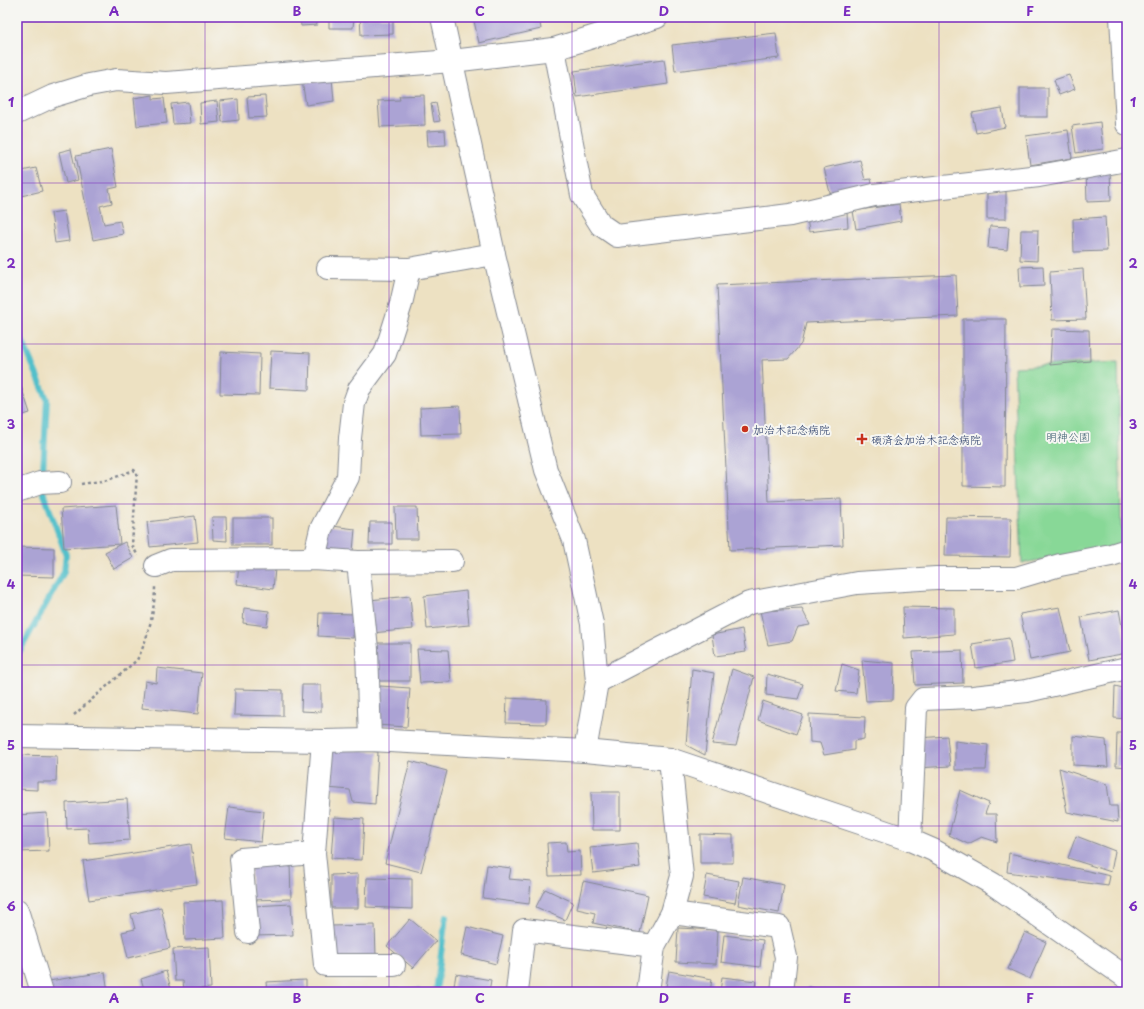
<svg xmlns="http://www.w3.org/2000/svg" width="1144" height="1009" font-family="'Playpen Sans','Klee One',sans-serif">
	<rect width="100%" height="100%" fill="#f6f6f2"/>
	<filter id="ink" filterUnits="userSpaceOnUse"><feTurbulence type="fractalNoise" baseFrequency=".025" numOctaves="2"/><feDisplacementMap in="SourceGraphic" scale="8" xChannelSelector="R" yChannelSelector="G"/><feConvolveMatrix kernelMatrix="1 2 1 2 8 2 1 2 1" color-interpolation-filters="sRGB"/></filter>
	<filter id="wash" filterUnits="userSpaceOnUse"><feTurbulence type="fractalNoise" baseFrequency=".012" numOctaves="4" result="noise"/><feDisplacementMap in="SourceGraphic" scale="16" xChannelSelector="R" yChannelSelector="G"/><feGaussianBlur stdDeviation="0.9" result="paint"/><feColorMatrix in="noise" values="0 0 0 0 0 0 0 0 0 0 0 0 0 0 0 0 0 1.4 0 .05"/><feComposite in="paint" operator="in"/></filter>
	<g filter="url(#wash)">
		<rect width="100%" height="100%" fill="#ede1c2"/>
		<!-- park -->
		<polygon fill="#88d897" stroke="#52847a" points="1118,362 1121,526 1127,538 1123,547 1022,563 1014,367"/>
		<g fill="none" stroke-linecap="round" stroke-linejoin="round">
			<!-- stream -->
			<g stroke="#52c0ca" stroke-width="6">
				<polyline points="17,328 47,399 43,471"/>
				<polyline points="17,656 64,572 66,555 43,491"/>
				<polyline points="436,992 446,916"/>
			</g>
		</g>
		<g id="blocks">
			<!-- building -->
			<g fill="#aba3d4">
				<polygon points="300,17 316,17 317,25 301,26"/>
				<polygon points="329,17 354,17 353,28 329,28"/>
				<polygon points="360,17 393,17 393,34 361,35"/>
				<polygon points="473,17 539,17 541,29 479,43"/>
				<polygon points="776,33 779,58 675,71 672,45"/>
				<polygon points="664,59 668,84 577,97 574,71"/>
				<polygon points="1069,75 1075,89 1059,95 1054,80"/>
				<polygon points="332,78 334,101 306,105 302,81"/>
				<rect x="1020" y="88" width="28" height="29"/>
				<polygon points="153,95 153,99 164,98 167,123 137,126 134,98"/>
				<polygon points="424,95 425,125 380,127 378,101 400,100 399,96"/>
				<polygon points="265,96 267,117 249,118 247,97"/>
				<polygon points="238,99 239,120 222,122 220,101"/>
				<polygon points="217,101 219,122 201,124 200,103"/>
				<polygon points="188,102 190,123 173,124 171,104"/>
				<polygon points="436,103 440,121 434,122 431,104"/>
				<polygon points="1002,108 1005,127 976,133 972,113"/>
				<polygon points="1100,122 1103,149 1076,153 1072,126"/>
				<polygon points="445,130 446,145 428,146 427,131"/>
				<polygon points="1068,130 1072,158 1030,165 1026,136"/>
				<polygon points="71,149 78,180 66,183 59,152"/>
				<polygon points="111,149 118,187 109,189 112,203 100,206 104,224 120,221 123,234 93,240 76,156"/>
				<polygon points="860,160 865,180 871,179 873,187 831,197 824,168"/>
				<polygon points="36,168 42,191 17,197 17,172"/>
				<polygon points="1110,170 1111,201 1087,202 1086,171"/>
				<rect x="987" y="191" width="19" height="28"/>
				<polygon points="899,204 901,221 856,229 853,211"/>
				<polygon points="64,211 69,241 55,243 51,213"/>
				<polygon points="847,213 848,227 809,232 807,218"/>
				<polygon points="1105,217 1107,251 1074,252 1073,219"/>
				<polygon points="990,226 1009,227 1007,250 988,248"/>
				<polygon points="1021,230 1038,230 1037,261 1020,260"/>
				<polygon points="1043,266 1044,286 1020,287 1019,267"/>
				<polygon points="1083,269 1086,319 1052,320 1050,272"/>
				<polygon points="956,275 958,316 806,323 801,344 788,359 762,360 769,502 841,499 843,545 730,550 717,285"/>
				<polygon points="963,319 1006,319 1005,487 963,486"/>
				<polygon points="1052,329 1089,330 1090,361 1050,365"/>
				<polygon points="271,351 310,353 309,390 269,388"/>
				<polygon points="221,352 260,354 259,395 220,394"/>
				<polygon points="17,374 30,413 17,417"/>
				<polygon points="460,406 461,434 421,435 420,408"/>
				<polygon points="116,505 120,544 64,548 61,509"/>
				<polygon points="395,507 417,507 418,539 396,539"/>
				<polygon points="195,516 198,542 150,547 147,522"/>
				<polygon points="212,517 226,517 227,541 213,540"/>
				<polygon points="946,517 1011,518 1010,557 945,556"/>
				<rect x="233" y="518" width="39" height="27"/>
				<polygon points="370,522 392,522 392,544 369,544"/>
				<polygon points="325,525 355,529 353,551 323,548"/>
				<polygon points="125,542 133,558 114,569 105,552"/>
				<polygon points="17,547 54,548 54,577 17,576"/>
				<polygon points="239,565 275,569 273,589 237,584"/>
				<polygon points="466,591 469,625 427,629 424,596"/>
				<polygon points="410,596 413,629 372,633 369,600"/>
				<polygon points="903,607 954,608 954,634 904,638"/>
				<polygon points="1060,607 1070,652 1030,660 1020,614"/>
				<polygon points="244,608 269,611 267,626 243,623"/>
				<polygon points="802,609 810,625 798,627 792,641 768,645 760,611"/>
				<polygon points="1119,610 1127,653 1089,660 1081,617"/>
				<polygon points="319,613 354,614 353,638 318,636"/>
				<polygon points="742,629 746,652 715,656 712,635"/>
				<polygon points="1009,638 1013,662 976,668 972,644"/>
				<rect x="371" y="643" width="39" height="38"/>
				<polygon points="417,649 448,650 451,682 420,683"/>
				<polygon points="962,650 963,683 915,685 913,652"/>
				<polygon points="862,660 894,663 893,700 866,701"/>
				<polygon points="842,664 859,670 856,693 836,691"/>
				<polygon points="157,668 202,673 198,714 142,708 145,681 156,683"/>
				<polygon points="692,669 714,673 705,755 686,745"/>
				<polygon points="732,669 754,677 736,746 712,744"/>
				<polygon points="767,674 803,684 798,699 766,695"/>
				<polygon points="302,685 321,685 321,712 301,711"/>
				<polygon points="380,686 410,688 407,727 376,725"/>
				<polygon points="1115,686 1127,689 1127,719 1114,718"/>
				<polygon points="235,689 283,690 283,716 234,715"/>
				<polygon points="507,698 547,700 546,724 506,723"/>
				<polygon points="763,701 803,715 796,734 758,720"/>
				<polygon points="809,714 865,717 864,739 854,741 854,750 824,755 820,743 810,742"/>
				<polygon points="1117,733 1127,733 1127,767 1116,766"/>
				<polygon points="947,736 950,766 917,768 918,738"/>
				<polygon points="1073,736 1106,740 1108,767 1073,765"/>
				<polygon points="955,741 988,745 986,770 955,770"/>
				<polygon points="330,748 378,752 375,804 353,802 350,790 327,788"/>
				<polygon points="17,755 57,756 56,782 37,782 37,790 17,789"/>
				<polygon points="410,761 447,771 421,872 385,863"/>
				<polygon points="1059,768 1107,784 1110,806 1117,806 1118,822 1067,812"/>
				<polygon points="960,790 989,803 985,814 996,814 997,842 982,837 968,844 949,835"/>
				<polygon points="591,792 620,792 620,830 592,830"/>
				<polygon points="127,799 130,840 89,843 88,828 67,829 66,803"/>
				<polygon points="229,807 264,811 261,842 225,838"/>
				<polygon points="47,813 49,851 18,852 17,815"/>
				<polygon points="334,817 364,819 362,860 331,858"/>
				<polygon points="700,834 733,835 733,863 700,863"/>
				<polygon points="1076,836 1115,851 1111,872 1068,858"/>
				<polygon points="566,842 567,852 580,851 581,875 549,876 547,843"/>
				<polygon points="637,843 640,867 593,873 590,848"/>
				<polygon points="191,844 197,884 89,900 83,861"/>
				<polygon points="1009,853 1110,876 1108,886 1007,872"/>
				<polygon points="251,864 290,864 291,899 251,900"/>
				<polygon points="487,865 511,868 509,879 531,881 529,904 483,898"/>
				<polygon points="358,874 358,908 331,908 331,875"/>
				<polygon points="707,875 739,881 735,903 703,897"/>
				<polygon points="743,877 784,885 779,913 738,905"/>
				<polygon points="367,878 412,879 412,909 366,907"/>
				<polygon points="583,881 648,895 640,933 593,923 595,913 577,909"/>
				<polygon points="545,889 573,902 565,920 536,907"/>
				<polygon points="223,900 225,938 185,940 183,902"/>
				<polygon points="291,904 293,935 255,936 253,906"/>
				<polygon points="161,907 170,948 128,958 122,932 135,929 131,914"/>
				<polygon points="410,919 436,941 413,968 387,946"/>
				<polygon points="375,925 376,956 332,958 331,926"/>
				<polygon points="467,927 503,936 496,964 461,955"/>
				<polygon points="678,928 718,930 716,964 676,962"/>
				<polygon points="1025,932 1046,942 1030,979 1008,969"/>
				<polygon points="724,935 763,940 760,967 721,962"/>
				<polygon points="209,947 211,988 184,990 183,981 175,981 173,949"/>
				<polygon points="166,971 172,992 145,992 141,979"/>
				<polygon points="669,971 712,979 710,992 665,992"/>
				<polygon points="105,972 108,992 51,992 49,981"/>
				<polygon points="456,974 491,980 489,992 453,992"/>
				<polygon points="722,977 756,981 754,992 720,992"/>
				<polygon points="306,980 306,992 267,992 266,982"/>
				<polygon points="808,987 831,991 831,992 807,992"/>
				<polygon points="420,988 420,992 387,992 387,989"/>
			</g>
		</g>
	</g>
	<g filter="url(#ink)">
		<use href="#blocks" fill-opacity="0" stroke="#848890" stroke-width="1"/>
		<g fill="none" stroke-linecap="round" stroke-linejoin="round">
			<!-- minor casing -->
			<g stroke="#848890" stroke-width="24">
				<g id="minor">
					<polyline points="442,17 494,254 546,470 574,540 592,624 597,682 585,751"/>
					<polyline points="1121,17 1127,124"/>
					<polyline points="554,49 582,195 601,225 617,236 790,215 874,195 1039,176 1127,160"/>
					<polyline points="17,113 53,96 89,85 116,80 166,83 452,61 554,49 657,17"/>
					<polyline points="328,268 409,269 494,254"/>
					<polyline points="17,491 40,483 60,482"/>
					<polyline points="314,559 321,529 348,477 350,438 354,403 359,389 385,354 401,304 409,269"/>
					<polyline points="358,562 367,649 370,740"/>
					<polyline points="156,566 171,560 314,559 358,562 452,561"/>
					<polyline points="597,682 749,603 857,583 936,578 1016,578 1060,565 1111,555 1127,550"/>
					<polyline points="17,736 323,741 370,740 585,751 670,759 869,826 910,840 933,850 993,884 1127,978"/>
					<polyline points="323,741 314,853 325,965 394,965"/>
					<polyline points="910,840 916,708 923,699 973,697 1027,691 1127,668"/>
					<polyline points="17,910 42,992"/>
					<polyline points="672,913 779,927 786,957 782,992"/>
					<polyline points="248,932 241,859 314,853"/>
					<polyline points="517,992 524,930 654,946"/>
					<polyline points="648,992 654,946 672,913 682,876 670,759"/>
				</g>
			</g>
			<!-- path -->
			<g stroke="#848890" stroke-width="2.5" stroke-dasharray="3 3" stroke-linecap="butt">
				<polyline points="81,484 108,480 134,470 137,473 132,545 138,556"/>
				<path d="M74,715L137,660C148,639 155,610 155,586"/>
			</g>
			<!-- minor -->
			<use href="#minor" stroke="#fff" stroke-width="22"/>
		</g>
	</g>
	<!-- grid -->
	<path fill="none" stroke="#7b2cbf" stroke-width="1" stroke-opacity="0.55" d="M205,17V992M389,17V992M572,17V992M755,17V992M939,17V992M17,183H1127M17,344H1127M17,504H1127M17,665H1127M17,826H1127"/>
	<!-- markers -->
	<g fill="#c8321e" stroke="#f6f6f2" stroke-width="1.5">
		<circle cx="745" cy="429" r="4"/>
		<path d="M860 433h4v4h4v4h-4v4h-4v-4h-4v-4h4z"/>
	</g>
	<g text-anchor="middle" dominant-baseline="central" stroke-width="4" stroke-linejoin="round" paint-order="stroke">
		<!-- poi labels -->
		<g font-size="11" fill="#1b2f5e" stroke="#f6f6f2" text-anchor="start">
			<text x="753" y="429">加治木記念病院</text>
			<text x="871" y="439">碩済会加治木記念病院</text>
		</g>
		<!-- park labels -->
		<g font-size="11" fill="#36596c" stroke="#f6f6f2">
			<text x="1068" y="436">明神公園</text>
		</g>
	</g>
	<!-- margin -->
	<rect width="1144" height="1009" fill="none" stroke="#f6f6f2" stroke-width="44"/>
	<rect x="22" y="22" width="1100" height="965" fill="none" stroke="#7b2cbf" stroke-width="1.5"/>
	<g font-size="13" text-anchor="middle" font-weight="bold" fill="#7b2cbf">
		<text x="114" y="16">A</text>
		<text x="297" y="16">B</text>
		<text x="480" y="16">C</text>
		<text x="664" y="16">D</text>
		<text x="847" y="16">E</text>
		<text x="1030" y="16">F</text>
		<text x="11" y="107">1</text>
		<text x="1133" y="107">1</text>
		<text x="11" y="268">2</text>
		<text x="1133" y="268">2</text>
		<text x="11" y="429">3</text>
		<text x="1133" y="429">3</text>
		<text x="11" y="589">4</text>
		<text x="1133" y="589">4</text>
		<text x="11" y="750">5</text>
		<text x="1133" y="750">5</text>
		<text x="11" y="911">6</text>
		<text x="1133" y="911">6</text>
		<text x="114" y="1003">A</text>
		<text x="297" y="1003">B</text>
		<text x="480" y="1003">C</text>
		<text x="664" y="1003">D</text>
		<text x="847" y="1003">E</text>
		<text x="1030" y="1003">F</text>
	</g>
</svg>
